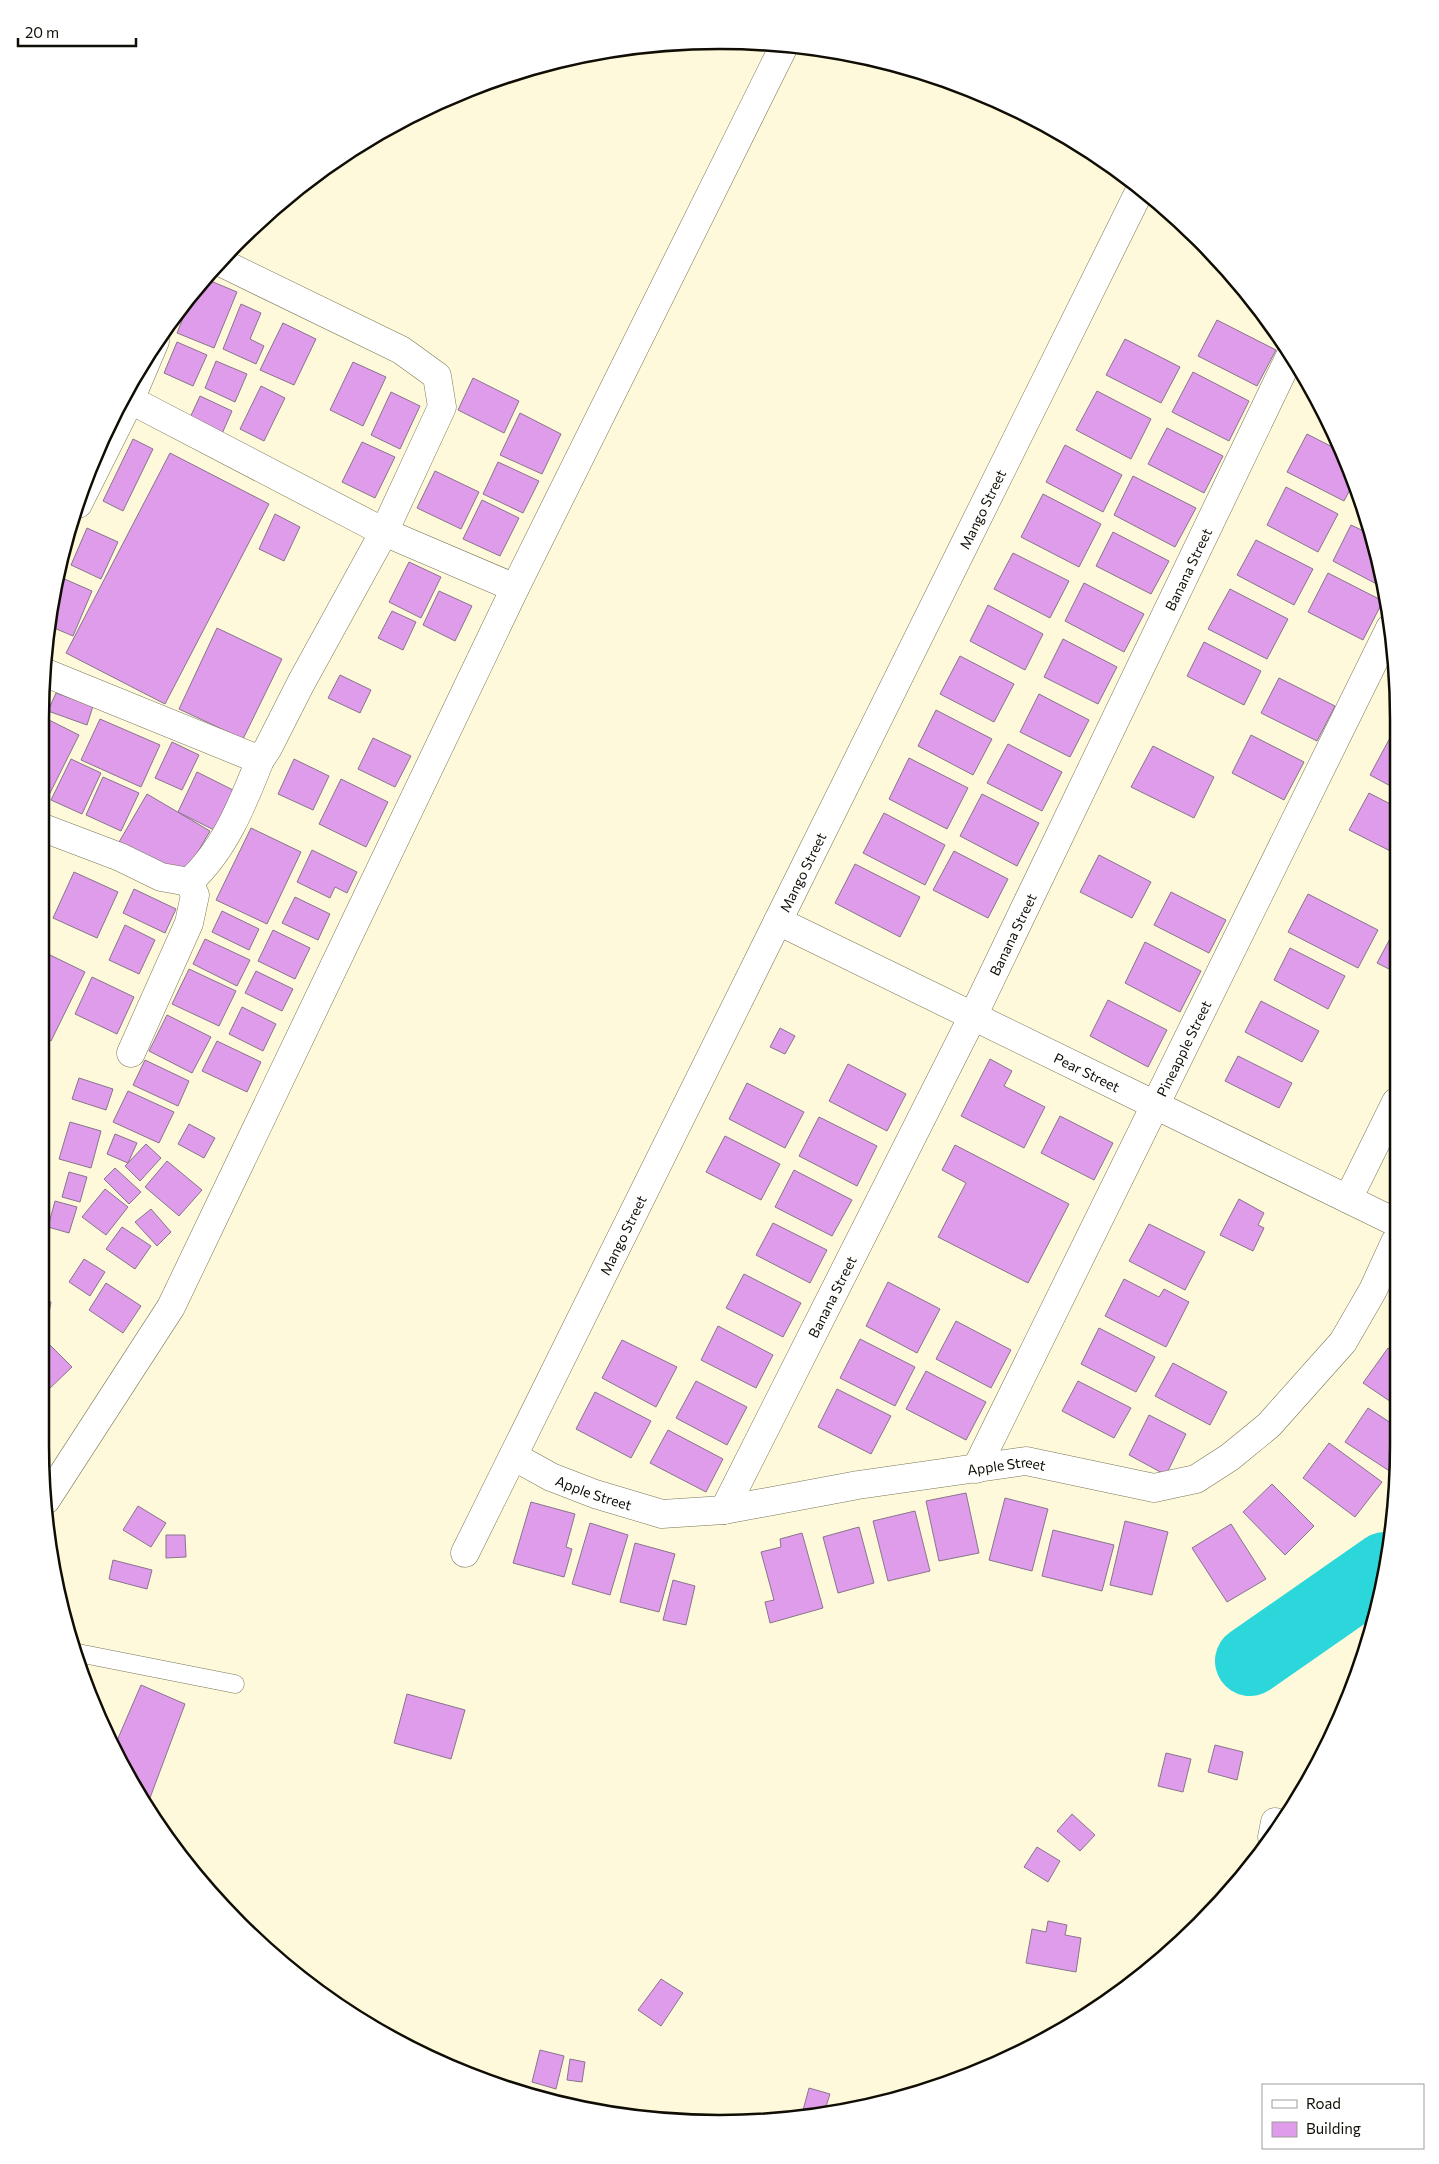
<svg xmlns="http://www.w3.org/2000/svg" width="1439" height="2164" font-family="Commissioner,sans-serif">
	<rect width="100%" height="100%" fill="#fef9da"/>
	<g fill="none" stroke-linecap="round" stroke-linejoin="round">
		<!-- river -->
		<polyline stroke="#2cd7db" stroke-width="70" points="1250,1661 1385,1567"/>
	</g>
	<!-- building -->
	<g fill="#de9ceb" stroke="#88758b">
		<polygon points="206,279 237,292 214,348 177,333 192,296"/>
		<polygon points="241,304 261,313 250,339 264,346 256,364 223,349"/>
		<polygon points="1217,320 1276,350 1257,386 1198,356"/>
		<polygon points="283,323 316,339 294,385 260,370"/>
		<polygon points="1125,339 1180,367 1161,403 1106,375"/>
		<polygon points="177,342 207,355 193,386 164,373"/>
		<polygon points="216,361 247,374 235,402 205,388"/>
		<polygon points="353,362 386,377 363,426 330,410"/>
		<polygon points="1193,372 1249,401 1229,441 1172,412"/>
		<polygon points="473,378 519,401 504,433 458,410"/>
		<polygon points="261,386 285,398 264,441 240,429"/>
		<polygon points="1097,391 1151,419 1131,459 1076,430"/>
		<polygon points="391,392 420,406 400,449 371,435"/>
		<polygon points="200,396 232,411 221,436 188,422"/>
		<polygon points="520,413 561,434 542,474 500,455"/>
		<polygon points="1167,428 1223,456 1204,493 1148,464"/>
		<polygon points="1307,434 1344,453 1354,482 1344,501 1287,472"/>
		<polygon points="133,439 153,449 123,511 103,501"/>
		<polygon points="362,442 395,457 375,498 342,482"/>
		<polygon points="1065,445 1122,475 1103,512 1046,482"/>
		<polygon points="170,453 269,504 165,704 66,653"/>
		<polygon points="498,462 539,481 523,513 483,494"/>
		<polygon points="435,471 479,492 461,529 417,508"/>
		<polygon points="1133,476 1196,508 1175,547 1114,515"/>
		<polygon points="1286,487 1338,514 1318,552 1267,525"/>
		<polygon points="1043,494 1101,524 1079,567 1021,537"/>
		<polygon points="482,500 519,518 500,556 463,539"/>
		<polygon points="275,514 300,527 284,561 259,549"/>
		<polygon points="1351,525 1370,534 1386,589 1333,561"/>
		<polygon points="87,528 118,542 101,579 71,565"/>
		<polygon points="1113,532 1169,561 1151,594 1096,566"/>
		<polygon points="1256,540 1313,569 1294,605 1237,575"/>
		<polygon points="1013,553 1069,581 1050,618 994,589"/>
		<polygon points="409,562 441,577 421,618 389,602"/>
		<polygon points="1328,573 1383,601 1363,640 1308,612"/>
		<polygon points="60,577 92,591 73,636 47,625 53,594"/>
		<polygon points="1084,583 1144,614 1124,652 1065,621"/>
		<polygon points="1230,589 1288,619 1267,659 1208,629"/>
		<polygon points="439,591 472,606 455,641 423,625"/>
		<polygon points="988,605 1043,634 1025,670 970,641"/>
		<polygon points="392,611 416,622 403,650 378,638"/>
		<polygon points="217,628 282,659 243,739 179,709"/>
		<polygon points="1063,639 1117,667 1098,704 1044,677"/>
		<polygon points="1204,642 1261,671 1244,705 1187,676"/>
		<polygon points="960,656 1014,684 994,722 940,694"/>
		<polygon points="340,675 371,690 360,713 328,698"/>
		<polygon points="1279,678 1335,706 1317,741 1261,713"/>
		<polygon points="56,693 93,706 87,725 48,711"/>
		<polygon points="1039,694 1089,720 1070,757 1020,732"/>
		<polygon points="936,710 992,739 973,775 918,746"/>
		<polygon points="100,719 160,745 141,787 81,760"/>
		<polygon points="49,720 79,735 46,801 46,725"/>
		<polygon points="1251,735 1304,762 1284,800 1232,773"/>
		<polygon points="1391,736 1399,740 1398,790 1370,775"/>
		<polygon points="373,738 411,756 395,787 358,769"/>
		<polygon points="172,742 199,755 182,790 155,778"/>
		<polygon points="1008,744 1062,772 1042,811 987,783"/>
		<polygon points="1153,746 1214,777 1194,818 1131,787"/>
		<polygon points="909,758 968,788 947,829 889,799"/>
		<polygon points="71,759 101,773 82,814 51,800"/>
		<polygon points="294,759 329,776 313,810 278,794"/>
		<polygon points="197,772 233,790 214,830 178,812"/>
		<polygon points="103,777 139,793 121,831 86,815"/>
		<polygon points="341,779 388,802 366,847 319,824"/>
		<polygon points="1369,793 1398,808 1398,855 1349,830"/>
		<polygon points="147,794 210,831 182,879 119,842"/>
		<polygon points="982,794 1039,823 1017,866 960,836"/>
		<polygon points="884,813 945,845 925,885 863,853"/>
		<polygon points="251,828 301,852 267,924 216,900"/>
		<polygon points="312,850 357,872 347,893 335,887 330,898 297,882"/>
		<polygon points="954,851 1008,879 988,918 933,890"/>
		<polygon points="1099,855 1151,882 1132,918 1080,892"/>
		<polygon points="855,864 920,897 900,937 835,903"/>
		<polygon points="74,872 118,892 97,938 53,918"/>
		<polygon points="134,889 176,909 165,933 123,913"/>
		<polygon points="1171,892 1226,920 1209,953 1154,925"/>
		<polygon points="1308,894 1378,930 1358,968 1288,932"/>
		<polygon points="295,897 330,914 318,940 282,923"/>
		<polygon points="222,911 259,929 249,950 212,932"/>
		<polygon points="125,925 155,940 139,974 109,960"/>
		<polygon points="273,930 310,948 295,979 258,961"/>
		<polygon points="1392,935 1397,938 1397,973 1377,963"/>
		<polygon points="205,939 250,960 237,986 193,964"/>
		<polygon points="1145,942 1201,971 1180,1012 1125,983"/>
		<polygon points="1290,948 1345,976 1328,1009 1274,980"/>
		<polygon points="46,953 85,972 51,1041 46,1038"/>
		<polygon points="189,969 236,991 219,1026 172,1004"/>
		<polygon points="256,971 293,989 282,1011 245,993"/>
		<polygon points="92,977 134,997 117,1034 75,1014"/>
		<polygon points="1108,1000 1167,1030 1148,1067 1090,1036"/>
		<polygon points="1261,1001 1319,1031 1302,1062 1245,1032"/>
		<polygon points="242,1007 276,1024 263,1051 229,1034"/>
		<polygon points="167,1015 211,1037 192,1073 149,1051"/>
		<polygon points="780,1028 795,1036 785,1054 770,1047"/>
		<polygon points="217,1041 261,1062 247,1092 202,1071"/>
		<polygon points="1238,1056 1292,1083 1279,1108 1225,1081"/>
		<polygon points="990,1059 1012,1071 1004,1086 1045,1107 1024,1148 961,1116"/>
		<polygon points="145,1060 189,1081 178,1106 133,1085"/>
		<polygon points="848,1064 906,1094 887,1131 829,1101"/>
		<polygon points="79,1078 113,1089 106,1110 72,1099"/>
		<polygon points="747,1083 804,1112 785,1148 729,1119"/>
		<polygon points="128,1091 174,1112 159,1143 113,1122"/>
		<polygon points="1060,1116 1113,1143 1094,1180 1041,1153"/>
		<polygon points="819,1117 877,1146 857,1186 799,1156"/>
		<polygon points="70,1122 101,1131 91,1168 59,1159"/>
		<polygon points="189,1124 215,1138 204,1158 178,1144"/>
		<polygon points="115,1134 137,1143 128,1163 107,1154"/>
		<polygon points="725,1136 780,1164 761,1200 706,1172"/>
		<polygon points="146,1144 161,1158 140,1181 125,1166"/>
		<polygon points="955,1145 1069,1204 1028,1283 938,1237 966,1183 942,1170"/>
		<polygon points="167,1161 202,1190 179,1216 145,1187"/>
		<polygon points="115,1168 141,1192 129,1204 104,1179"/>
		<polygon points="794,1170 852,1200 832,1236 775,1207"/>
		<polygon points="69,1172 87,1177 80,1202 62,1197"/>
		<polygon points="105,1189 128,1207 106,1235 82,1217"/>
		<polygon points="1239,1199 1264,1213 1258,1225 1264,1228 1253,1251 1220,1235"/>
		<polygon points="55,1201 77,1207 69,1233 48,1227"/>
		<polygon points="151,1209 171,1232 157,1246 135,1222"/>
		<polygon points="773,1223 827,1250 810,1283 756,1255"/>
		<polygon points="1149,1224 1205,1252 1185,1290 1129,1261"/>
		<polygon points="122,1227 151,1246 135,1269 106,1249"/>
		<polygon points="84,1259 105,1272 90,1296 69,1282"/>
		<polygon points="744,1274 801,1303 783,1337 726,1308"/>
		<polygon points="1124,1279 1159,1297 1164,1289 1189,1302 1166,1347 1105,1316"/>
		<polygon points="888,1282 940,1309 917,1353 866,1326"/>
		<polygon points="106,1283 141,1306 123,1333 89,1310"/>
		<polygon points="46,1301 51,1302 46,1329"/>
		<polygon points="956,1321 1011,1350 991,1388 936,1359"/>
		<polygon points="718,1326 773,1355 756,1388 701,1360"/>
		<polygon points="1099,1328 1155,1357 1136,1392 1081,1364"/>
		<polygon points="860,1339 915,1367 895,1406 840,1378"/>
		<polygon points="622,1340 677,1367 656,1407 602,1378"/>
		<polygon points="46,1341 72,1367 48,1390 46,1388"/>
		<polygon points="1388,1348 1394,1353 1394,1404 1363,1383"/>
		<polygon points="1173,1363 1227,1392 1210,1425 1155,1396"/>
		<polygon points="926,1371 986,1402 966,1440 906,1409"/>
		<polygon points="696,1381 747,1407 727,1445 676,1418"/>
		<polygon points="1078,1381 1131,1408 1114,1438 1062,1411"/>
		<polygon points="837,1389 891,1416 871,1454 818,1427"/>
		<polygon points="595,1392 651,1421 631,1458 576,1429"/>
		<polygon points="1368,1408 1394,1425 1394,1474 1345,1442"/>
		<polygon points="1149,1415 1186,1434 1166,1475 1129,1455"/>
		<polygon points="668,1430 723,1459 706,1492 650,1463"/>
		<polygon points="1329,1443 1382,1482 1355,1517 1303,1478"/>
		<polygon points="1272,1484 1314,1526 1285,1555 1243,1512"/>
		<polygon points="966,1493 979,1553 939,1561 926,1501"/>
		<polygon points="1005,1498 1048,1509 1032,1571 989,1560"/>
		<polygon points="531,1502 575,1514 566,1547 572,1549 564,1577 513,1563"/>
		<polygon points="138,1506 166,1523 151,1547 123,1530"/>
		<polygon points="915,1511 930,1571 888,1581 873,1521"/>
		<polygon points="1125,1521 1168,1532 1152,1595 1110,1585"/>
		<polygon points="590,1523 628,1535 610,1595 572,1584"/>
		<polygon points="1231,1524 1266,1579 1227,1602 1192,1548"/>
		<polygon points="859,1527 874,1583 838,1593 823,1537"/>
		<polygon points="1053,1530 1114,1545 1102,1591 1042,1576"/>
		<polygon points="802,1533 823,1608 770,1623 765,1602 774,1600 761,1552 781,1547 780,1539"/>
		<polygon points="166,1535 185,1535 186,1557 166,1558"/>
		<polygon points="635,1543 675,1554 659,1612 620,1602"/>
		<polygon points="113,1560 152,1570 147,1589 109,1579"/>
		<polygon points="673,1580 695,1586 686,1625 663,1620"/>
		<polygon points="141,1685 185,1704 147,1806 116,1743"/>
		<polygon points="407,1694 465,1710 451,1759 394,1743"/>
		<polygon points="1215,1745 1243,1752 1237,1780 1208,1772"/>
		<polygon points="1166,1753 1191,1759 1183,1792 1158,1786"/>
		<polygon points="1072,1814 1095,1835 1080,1851 1057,1831"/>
		<polygon points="1037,1847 1060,1861 1048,1882 1024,1867"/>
		<polygon points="1048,1921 1067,1925 1065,1935 1081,1938 1076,1972 1026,1963 1032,1929 1046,1932"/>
		<polygon points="661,1979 683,1993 661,2026 638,2010"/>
		<polygon points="540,2050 564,2056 556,2089 532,2082"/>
		<polygon points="570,2059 585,2062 582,2082 567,2080"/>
		<polygon points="809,2088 830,2094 824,2113 802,2114"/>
	</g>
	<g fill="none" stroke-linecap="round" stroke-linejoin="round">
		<!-- lane casing -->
		<g stroke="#797559" stroke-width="19">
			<polyline id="lane" points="73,1652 235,1684"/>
		</g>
		<!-- street casing -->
		<g stroke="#797559" stroke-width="29">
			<g id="street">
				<polyline points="123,396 384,532 515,588"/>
				<polyline points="78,504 130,400 155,341"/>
				<polyline points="46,673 260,760"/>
				<path d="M46,829L120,857L161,877L189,882C224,851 243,803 260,760L268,748L301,683L384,532L442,407L437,376L401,350L220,262"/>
				<path id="s1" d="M778,921L1395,1222"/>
				<polyline points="131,1053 189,923 195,895 189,882"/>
				<polyline points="1348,1199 1396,1102"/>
				<path id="s2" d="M513,1456L551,1477L595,1494L662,1514L724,1510L858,1485L1026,1461L1154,1488L1196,1479L1230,1457L1269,1425L1343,1342L1373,1290L1395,1242"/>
				<path id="s3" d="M976,1469L1390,628"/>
				<path id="s4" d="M724,1510L973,1016L1291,354"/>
				<path id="s5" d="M465,1553L1140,190"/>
				<polyline points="1272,1837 1275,1822"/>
			</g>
		</g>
		<!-- secondary casing -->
		<g stroke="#797559" stroke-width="29">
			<polyline id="secondary" points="46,1500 171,1307 515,588 784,46"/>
		</g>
		<!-- lane -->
		<use href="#lane" stroke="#fff" stroke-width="18"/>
		<!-- street -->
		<use href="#street" stroke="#fff" stroke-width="28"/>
		<!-- secondary -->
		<use href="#secondary" stroke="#fff" stroke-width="28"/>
	</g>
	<g text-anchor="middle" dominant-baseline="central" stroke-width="4" stroke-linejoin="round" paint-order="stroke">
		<!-- street labels -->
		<g font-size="14" fill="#0f0d04" stroke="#fff">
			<text stroke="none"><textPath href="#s5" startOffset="1165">Mango Street</textPath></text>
			<text stroke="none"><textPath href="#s4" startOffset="1049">Banana Street</textPath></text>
			<text stroke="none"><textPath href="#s5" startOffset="760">Mango Street</textPath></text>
			<text stroke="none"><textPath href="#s4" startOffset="644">Banana Street</textPath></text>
			<text stroke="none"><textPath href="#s3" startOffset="469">Pineapple Street</textPath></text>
			<text stroke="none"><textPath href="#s1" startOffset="344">Pear Street</textPath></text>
			<text stroke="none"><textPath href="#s5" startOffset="355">Mango Street</textPath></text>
			<text stroke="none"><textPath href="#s4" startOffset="239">Banana Street</textPath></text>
			<text stroke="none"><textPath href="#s2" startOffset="509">Apple Street</textPath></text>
			<text stroke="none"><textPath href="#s2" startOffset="89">Apple Street</textPath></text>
		</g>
	</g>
	<!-- crop -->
	<path d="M0 0H1439V2164H0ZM719 49H720A670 670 0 0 1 1390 719V1445A670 670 0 0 1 720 2115H719A670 670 0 0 1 49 1445V719A670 670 0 0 1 719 49Z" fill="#fff" fill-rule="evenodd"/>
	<path fill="none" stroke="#0f0d04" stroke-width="2.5" d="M719 49H720A670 670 0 0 1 1390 719V1445A670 670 0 0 1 720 2115H719A670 670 0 0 1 49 1445V719A670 670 0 0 1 719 49Z"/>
	<!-- legend -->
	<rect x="1262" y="2084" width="162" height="65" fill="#ffffff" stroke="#9f9e9b"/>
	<rect x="1272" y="2100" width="25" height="8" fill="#ffffff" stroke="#9f9e9b"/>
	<text x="1306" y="2109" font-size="15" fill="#0f0d04">Road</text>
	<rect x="1272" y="2122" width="25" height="15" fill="#de9ceb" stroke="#9f9e9b"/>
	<text x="1306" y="2134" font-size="15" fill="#0f0d04">Building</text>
	<!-- scale -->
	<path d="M18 38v8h118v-8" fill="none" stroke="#0f0d04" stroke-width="2.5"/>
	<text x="25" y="38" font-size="15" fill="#0f0d04" stroke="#ffffff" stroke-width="4" paint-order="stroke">20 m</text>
</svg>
